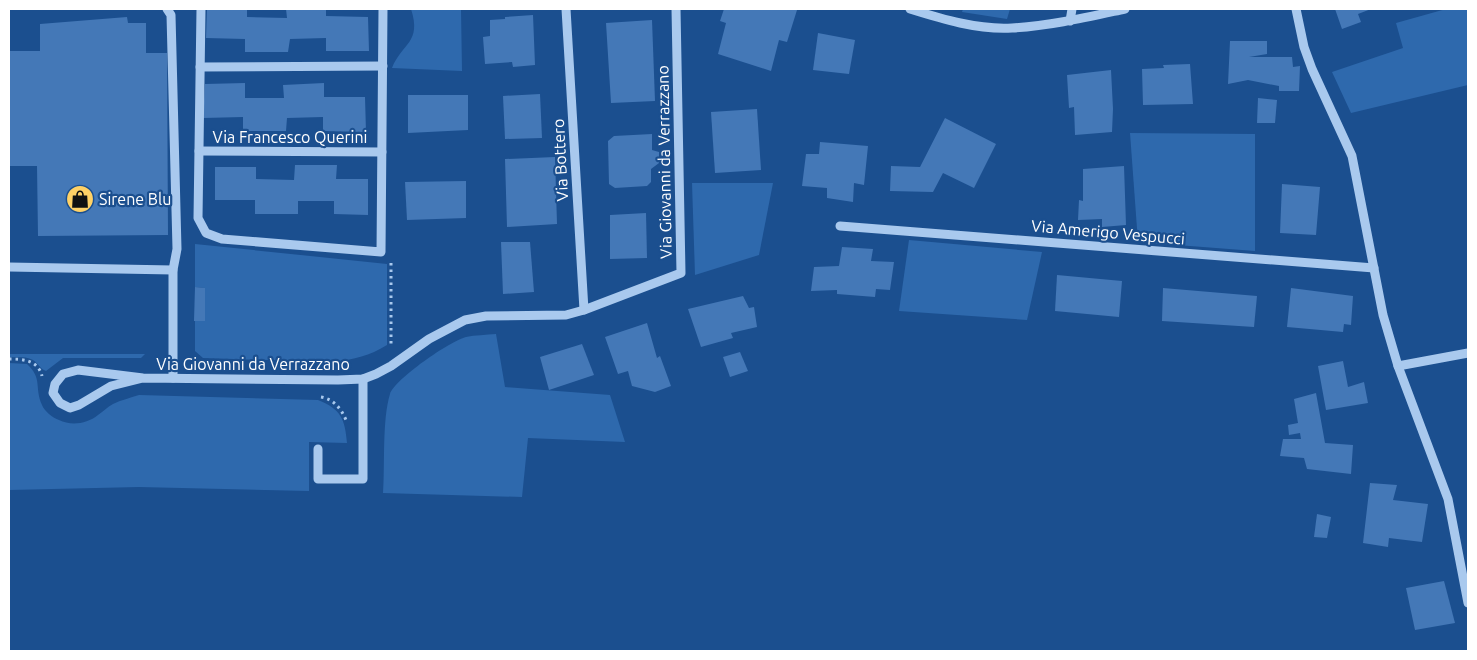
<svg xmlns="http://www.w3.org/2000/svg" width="1477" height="660" font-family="Ubuntu,sans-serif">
	<rect width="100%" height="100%" fill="#1b4f8f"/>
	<!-- green -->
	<g fill="#2e69ad">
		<path d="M411,9H461L462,71L392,68C402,43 422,43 411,9Z"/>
		<polygon points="963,9 1010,9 1007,19 962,12"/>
		<polygon points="1446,9 1468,9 1468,85 1351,113 1332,72 1403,48 1396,23"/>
		<polygon points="1130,133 1255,134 1255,251 1138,242"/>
		<polygon points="692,183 773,183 759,255 695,275"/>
		<polygon points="909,240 1042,252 1027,320 899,311"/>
		<path d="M195,244L387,264V345C369,356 355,359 333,362L203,358L195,351V320L205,321V288L195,287Z"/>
		<path d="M496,334L505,387L610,395L625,442L528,438L522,497L383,493C385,464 382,420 390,394C395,379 450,341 466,337C475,335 486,335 496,334Z"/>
		<path d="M9,354H145L141,358H63L46,371C40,369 39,364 33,360C26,356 17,358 9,357Z"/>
		<path d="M9,363L27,364C43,379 34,387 42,405C44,411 53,418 59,420C71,426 87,424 98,415C104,411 107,407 113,404C121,400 130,398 139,395L318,400C341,409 345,419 347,443L309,442V491L139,487L9,490Z"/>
	</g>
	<!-- building -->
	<g fill="#4478b7">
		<polygon points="207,9 247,9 247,17 287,18 286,9 326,9 326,16 368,17 369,51 326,51 326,38 290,39 288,52 245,52 245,39 206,38"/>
		<polygon points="724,9 797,10 787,42 779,40 771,71 718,54 726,23 720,21"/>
		<polygon points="1335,9 1371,9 1358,14 1361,22 1342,29"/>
		<polygon points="533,15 535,65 513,67 512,62 485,64 483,37 490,36 490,20 505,19 505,17"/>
		<polygon points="127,17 128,23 146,23 146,53 167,53 168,235 38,236 37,166 9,166 9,51 40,51 40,24"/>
		<polygon points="652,20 655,101 611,103 606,23"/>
		<polygon points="818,33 855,40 849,74 813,70"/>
		<polygon points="1230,41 1267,41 1267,54 1249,57 1292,57 1293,67 1300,66 1299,91 1279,91 1279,86 1248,80 1228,84"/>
		<polygon points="1190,64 1193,104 1143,105 1142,69 1164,68 1163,65"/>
		<polygon points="1111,70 1113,109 1112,132 1075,135 1074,107 1069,108 1067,75"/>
		<polygon points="245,83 245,98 284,98 283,85 324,83 324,97 365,97 366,132 323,131 323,117 287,118 286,131 243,131 243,117 203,118 205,84"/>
		<polygon points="540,94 542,138 505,139 503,96"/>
		<polygon points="408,95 468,95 468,130 408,133"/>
		<polygon points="1258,98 1277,100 1275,123 1257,123"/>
		<polygon points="757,109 761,170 715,173 711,112"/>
		<polygon points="945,118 996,144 974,188 943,173 933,192 890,191 891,166 920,167"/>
		<polygon points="652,134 652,150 659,152 659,163 651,169 651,182 647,186 615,188 609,184 608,141 614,136"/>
		<polygon points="820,142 868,146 864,185 854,183 853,202 827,198 827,188 802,186 806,154 819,154"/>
		<polygon points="555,157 557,224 507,227 505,159"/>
		<polygon points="295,165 337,165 336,179 368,179 368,215 334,214 334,201 298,201 298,214 255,214 255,200 215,200 215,167 256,167 256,179 294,180"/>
		<polygon points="1124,166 1126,225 1102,227 1102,219 1078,220 1079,200 1083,201 1083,169"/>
		<polygon points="466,181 466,218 407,220 405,182"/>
		<polygon points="1282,184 1320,187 1316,235 1280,233"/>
		<polygon points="646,213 647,258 610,259 610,215"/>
		<polygon points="501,242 530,242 534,292 503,294"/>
		<polygon points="842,247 873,249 871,261 894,262 890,290 876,289 875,297 837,294 837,290 811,291 814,267 839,266"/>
		<polygon points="1057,275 1122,281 1119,317 1055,311"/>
		<polygon points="195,287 205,288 205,321 194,321"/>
		<polygon points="1163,288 1257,296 1254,327 1162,321"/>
		<polygon points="1291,288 1353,296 1351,325 1344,324 1343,332 1287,327"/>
		<polygon points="743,296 749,308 754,307 757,327 731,333 733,338 701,347 688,309"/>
		<polygon points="647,323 657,358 660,356 671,386 655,392 632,386 628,371 618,374 605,337"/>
		<polygon points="582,344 594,375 549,390 540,357"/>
		<polygon points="740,352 748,371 730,377 723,357"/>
		<polygon points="1343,361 1348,387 1364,382 1368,403 1326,410 1318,366"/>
		<polygon points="1316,393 1325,443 1353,445 1351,474 1307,469 1304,458 1280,456 1283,439 1301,439 1300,433 1289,435 1288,425 1298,423 1294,399"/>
		<polygon points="1370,483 1397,485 1393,500 1428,504 1422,542 1389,538 1388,547 1363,543"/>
		<polygon points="1317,514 1331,517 1327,538 1314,537"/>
		<polygon points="1444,581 1455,623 1415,630 1406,588"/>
	</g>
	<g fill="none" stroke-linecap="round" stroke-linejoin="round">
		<!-- path -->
		<g stroke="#a9c9ee" stroke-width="3" stroke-dasharray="2.5 4" stroke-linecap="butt">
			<polyline points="391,263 391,346"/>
			<path d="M9,359C23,359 38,360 42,376"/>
			<path d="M321,397C333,399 341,408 346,420"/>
		</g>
		<!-- minor -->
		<g stroke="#a9c9ee" stroke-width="9">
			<polyline points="167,9 171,15 177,249 173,270 173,378"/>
			<polyline points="201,9 198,218 206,233 222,239 381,252 383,9"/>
			<polyline points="566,9 584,310"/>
			<path d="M910,9C942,19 978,30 1012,28C1050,26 1088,17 1125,9"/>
			<polyline points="1296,9 1304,47 1312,69 1352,156 1383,315 1398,366 1448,499 1468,603"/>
			<polyline points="1070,21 1072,9"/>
			<polyline points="200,67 383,66"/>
			<polyline points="199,151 382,152"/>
			<polyline points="840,226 1374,268"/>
			<polyline points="9,267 173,270"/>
			<polyline points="1398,366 1468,353"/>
			<polyline points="143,378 111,386 79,405 70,408 60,403 53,393 55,384 63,374 78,370 143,378 338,380 363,379 376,374 391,366 429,339 465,320 486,316 566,315 584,310 681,273 676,9"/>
			<polyline points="318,449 318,479 363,479 363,379"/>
		</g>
	</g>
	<!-- icons -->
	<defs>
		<g id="shop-disc" transform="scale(1.4375)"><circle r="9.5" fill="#ffd166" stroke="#1b4f8f"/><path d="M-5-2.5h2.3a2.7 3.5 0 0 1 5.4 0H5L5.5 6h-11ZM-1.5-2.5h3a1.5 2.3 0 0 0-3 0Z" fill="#111"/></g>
	</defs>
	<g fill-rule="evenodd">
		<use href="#shop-disc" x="80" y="199"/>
	</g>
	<g text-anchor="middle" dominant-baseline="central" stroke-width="4.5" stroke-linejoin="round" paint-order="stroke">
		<!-- street labels -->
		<g font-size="16" fill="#fff" stroke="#1b4f8f">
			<text x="290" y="137">Via Francesco Querini</text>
			<text transform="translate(560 160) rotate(-93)">Via Bottero</text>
			<text transform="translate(664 162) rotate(-91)">Via Giovanni da Verrazzano</text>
			<text transform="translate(1108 232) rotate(5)">Via Amerigo Vespucci</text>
			<text x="253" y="364">Via Giovanni da Verrazzano</text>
		</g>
		<!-- poi labels -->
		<g font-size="16" fill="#fff" stroke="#1b4f8f" text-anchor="start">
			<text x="99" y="199">Sirene Blu</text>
		</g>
	</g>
	<!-- border -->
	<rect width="1477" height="660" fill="none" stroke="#ffffff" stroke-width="20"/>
</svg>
